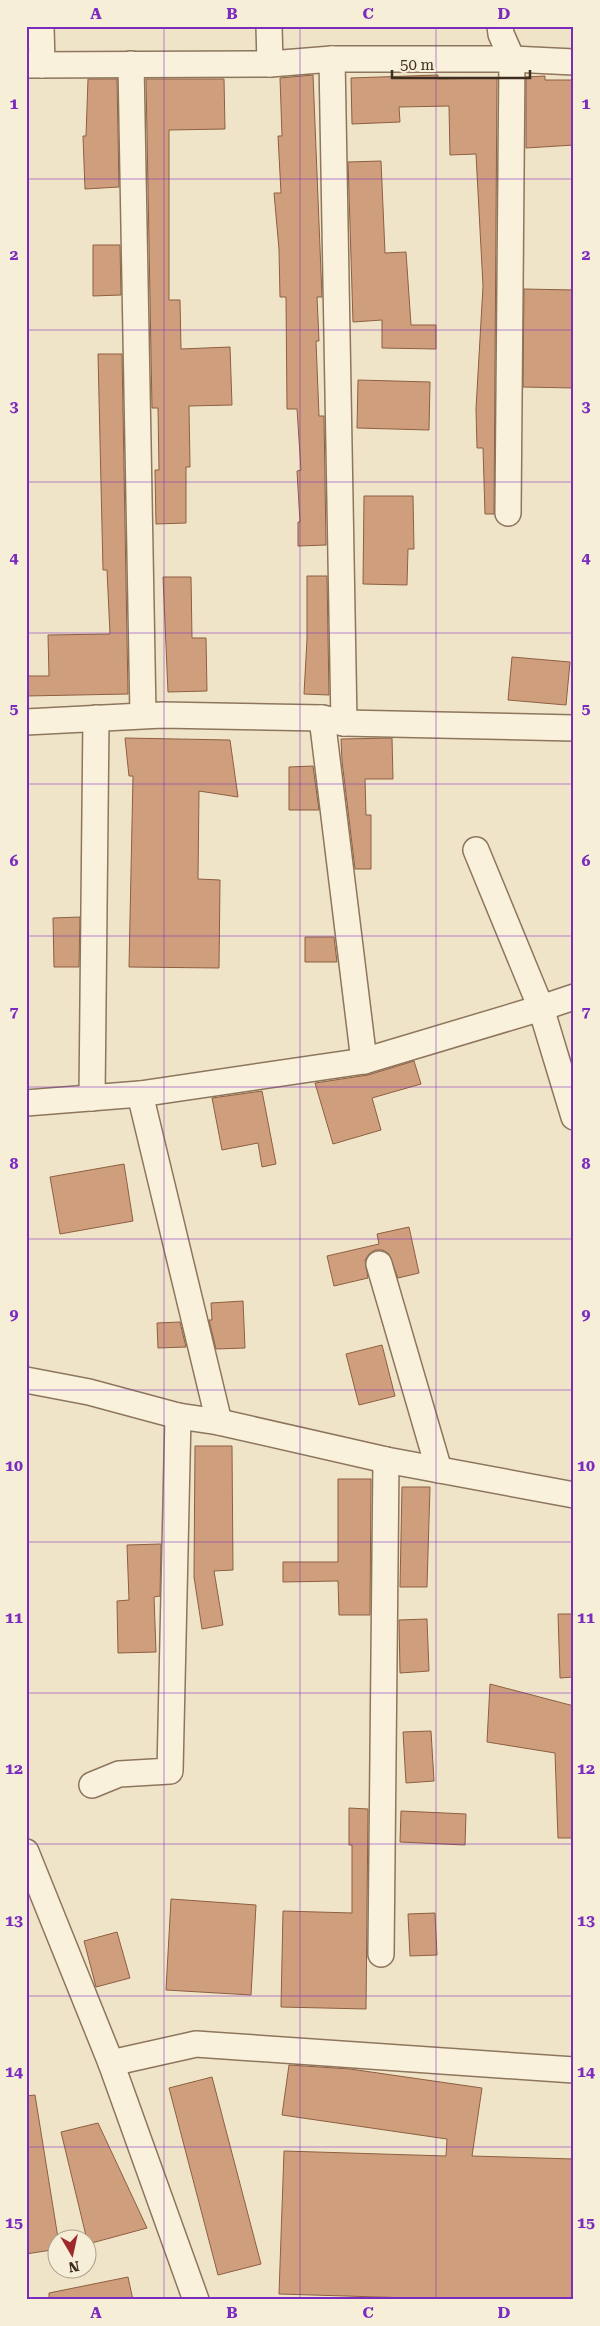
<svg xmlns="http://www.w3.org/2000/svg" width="600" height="2326" font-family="'Roboto Serif',serif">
	<rect width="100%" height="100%" fill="#f0e4c8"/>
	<!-- building -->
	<g fill="#cf9f7d" stroke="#8d5f41">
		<polygon points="313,75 322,297 317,297 319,341 316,341 319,416 324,416 326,545 298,546 298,522 300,522 297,471 301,470 297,409 287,409 286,297 280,297 279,249 274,193 281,193 278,136 282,136 280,78"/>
		<polygon points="438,75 438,79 497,78 494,514 485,514 483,448 477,448 476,409 483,286 476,154 450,155 449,106 399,107 400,122 352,124 351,78"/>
		<polygon points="545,76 545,80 574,80 574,145 526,148 526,77"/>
		<polygon points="88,79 117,79 119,187 85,189 83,136 86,136"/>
		<polygon points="146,79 224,79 225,129 169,130 169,300 180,300 181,349 230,347 232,405 189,406 190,467 186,467 186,523 156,524 155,470 159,470 158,408 152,408"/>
		<polygon points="381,161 385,253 406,252 411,325 436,325 436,349 382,348 382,320 353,322 348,162"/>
		<polygon points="93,245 120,245 121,295 93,296"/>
		<polygon points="524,289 574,290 574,388 523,387"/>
		<polygon points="98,354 122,354 128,694 26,696 26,676 49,676 48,635 110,634 107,570 103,570"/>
		<polygon points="358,380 430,382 429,430 357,428"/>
		<polygon points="364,496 413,496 414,549 408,549 407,585 363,584"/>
		<polygon points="307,576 327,576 329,695 304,694 307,639"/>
		<polygon points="163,577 191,577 192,638 206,638 207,691 168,692"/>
		<polygon points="512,657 570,662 566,705 508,700"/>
		<polygon points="125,738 230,740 238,797 199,791 198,879 220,880 219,968 129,967 133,776 129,776"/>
		<polygon points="392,738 393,779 365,779 366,815 371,815 371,869 355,869 342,761 341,739"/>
		<polygon points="313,766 319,810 289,810 289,767"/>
		<polygon points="80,917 79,967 54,967 53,918"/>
		<polygon points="305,937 334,937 337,962 305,962"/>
		<polygon points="414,1061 421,1084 372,1098 381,1130 333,1144 315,1083 368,1075"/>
		<polygon points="262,1091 276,1164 262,1167 258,1143 222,1150 212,1098"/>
		<polygon points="124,1164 133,1221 60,1234 50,1177"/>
		<polygon points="409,1227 419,1273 398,1278 389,1254 383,1250 375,1250 369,1254 365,1260 368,1278 334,1286 327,1256 379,1244 377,1234"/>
		<polygon points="243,1301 245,1348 216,1349 209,1320 212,1320 211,1303"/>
		<polygon points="180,1322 186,1347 158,1348 157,1323"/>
		<polygon points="382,1345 395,1396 359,1405 346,1354"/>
		<polygon points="195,1446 232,1446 233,1570 214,1571 223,1625 202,1629 194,1577"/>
		<polygon points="338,1479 371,1479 370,1615 339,1615 338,1581 283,1582 283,1562 338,1562"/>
		<polygon points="402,1487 430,1487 427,1587 400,1587"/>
		<polygon points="161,1544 160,1596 154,1597 156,1652 118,1653 117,1601 129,1600 127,1545"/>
		<polygon points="558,1614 574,1614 574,1677 560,1678"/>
		<polygon points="427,1619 429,1671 400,1673 399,1620"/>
		<polygon points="490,1684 574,1706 574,1838 558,1838 555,1753 487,1742"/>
		<polygon points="431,1731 434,1781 406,1783 403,1732"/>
		<polygon points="349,1808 368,1809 366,2009 281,2007 283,1911 352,1913 352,1845 349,1845"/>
		<polygon points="401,1811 466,1814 465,1845 400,1842"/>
		<polygon points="171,1899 256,1905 251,1995 166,1990"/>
		<polygon points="435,1913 437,1955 410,1956 408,1914"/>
		<polygon points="117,1932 130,1978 96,1987 84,1941"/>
		<polygon points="289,2065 350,2069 482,2088 472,2156 574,2159 574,2300 479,2300 279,2294 284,2151 446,2156 447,2139 282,2115"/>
		<polygon points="212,2077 261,2264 218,2275 169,2088"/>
		<polygon points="35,2095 58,2238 58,2249 26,2254 26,2096"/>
		<polygon points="98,2123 147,2228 88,2244 61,2132"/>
		<polygon points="128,2277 133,2300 49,2300 49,2293"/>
	</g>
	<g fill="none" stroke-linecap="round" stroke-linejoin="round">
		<!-- minor casing -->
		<g stroke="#8d765c" stroke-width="28">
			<g id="minor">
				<polyline points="41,26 42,65"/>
				<polyline points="269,26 270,64"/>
				<polyline points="500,26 501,34 512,59 508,513"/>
				<polyline points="332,59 344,723"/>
				<polyline points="131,64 143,715"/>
				<polyline points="26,65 270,64 332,59 512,59 574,62"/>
				<polyline points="322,718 364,1061"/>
				<polyline points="26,722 162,715 322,718 344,723 574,728"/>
				<polyline points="574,997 541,1008 574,1117"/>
				<polyline points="140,1094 364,1061 541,1008 476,850"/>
				<polyline points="92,1098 96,718"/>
				<polyline points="26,1103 140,1094 219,1422"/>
				<polyline points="379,1264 439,1470"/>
				<polyline points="26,1380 89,1392 178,1416 219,1422 386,1460 574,1495"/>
				<polyline points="92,1785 119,1774 170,1771 178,1416"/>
				<polyline points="26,1852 111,2063 196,2300"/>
				<polyline points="381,1954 386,1460"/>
				<polyline points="111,2063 196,2044 574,2070"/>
			</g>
		</g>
		<!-- minor -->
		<use href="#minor" stroke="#faf1dc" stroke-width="25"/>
	</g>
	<!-- grid -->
	<path fill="none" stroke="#7b2cbf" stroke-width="1" stroke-opacity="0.55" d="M164,26V2300M300,26V2300M436,26V2300M26,179H574M26,330H574M26,482H574M26,633H574M26,784H574M26,936H574M26,1087H574M26,1239H574M26,1390H574M26,1542H574M26,1693H574M26,1844H574M26,1996H574M26,2147H574"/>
	<!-- border -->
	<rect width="600" height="2326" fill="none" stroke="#f7eed8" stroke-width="55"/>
	<!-- north arrow -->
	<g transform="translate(72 2254) rotate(171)"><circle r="24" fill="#f7eed8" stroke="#ada18e"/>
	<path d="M0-4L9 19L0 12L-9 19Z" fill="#9e2a2b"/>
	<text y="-8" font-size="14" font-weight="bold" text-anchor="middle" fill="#3d2e20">N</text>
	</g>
	<!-- scale -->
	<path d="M392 70v8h138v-8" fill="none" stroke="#3d2e20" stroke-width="2.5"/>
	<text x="400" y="70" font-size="15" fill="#3d2e20" stroke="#f7eed8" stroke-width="4" paint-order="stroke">50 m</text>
	<rect x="28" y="28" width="544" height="2270" fill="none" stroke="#7b2cbf" stroke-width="2"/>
	<g font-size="16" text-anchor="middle" font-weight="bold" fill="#7b2cbf">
		<text x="96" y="19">A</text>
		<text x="232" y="19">B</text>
		<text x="368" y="19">C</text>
		<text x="504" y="19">D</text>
		<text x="14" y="109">1</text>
		<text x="586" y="109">1</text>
		<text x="14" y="260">2</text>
		<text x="586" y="260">2</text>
		<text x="14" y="412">3</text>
		<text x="586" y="412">3</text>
		<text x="14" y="563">4</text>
		<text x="586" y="563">4</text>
		<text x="14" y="714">5</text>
		<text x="586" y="714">5</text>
		<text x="14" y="866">6</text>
		<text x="586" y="866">6</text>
		<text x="14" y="1017">7</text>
		<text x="586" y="1017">7</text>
		<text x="14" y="1169">8</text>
		<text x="586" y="1169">8</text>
		<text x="14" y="1320">9</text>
		<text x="586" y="1320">9</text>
		<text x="14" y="1471">10</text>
		<text x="586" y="1471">10</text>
		<text x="14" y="1623">11</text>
		<text x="586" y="1623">11</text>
		<text x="14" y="1774">12</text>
		<text x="586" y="1774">12</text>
		<text x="14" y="1926">13</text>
		<text x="586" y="1926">13</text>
		<text x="14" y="2077">14</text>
		<text x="586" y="2077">14</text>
		<text x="14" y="2228">15</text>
		<text x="586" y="2228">15</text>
		<text x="96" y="2318">A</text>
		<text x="232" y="2318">B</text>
		<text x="368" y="2318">C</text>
		<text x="504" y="2318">D</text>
	</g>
</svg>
